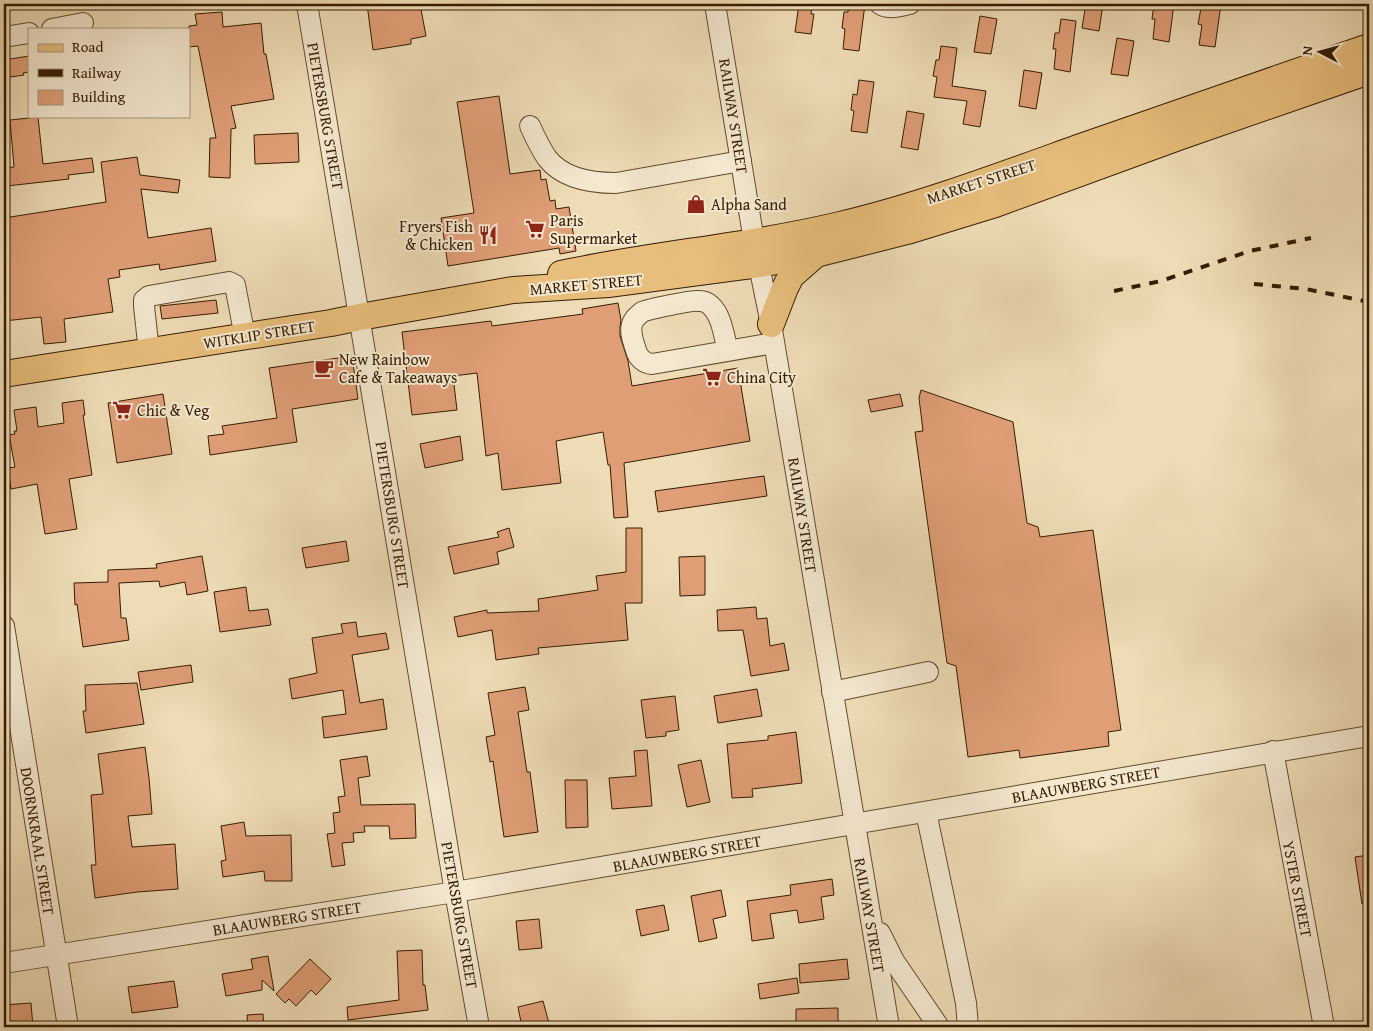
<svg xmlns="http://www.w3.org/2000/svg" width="1373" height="1031" font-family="'Gentium Book Plus',serif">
	<rect width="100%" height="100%" fill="#eedcb6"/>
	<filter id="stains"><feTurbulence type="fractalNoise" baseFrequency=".004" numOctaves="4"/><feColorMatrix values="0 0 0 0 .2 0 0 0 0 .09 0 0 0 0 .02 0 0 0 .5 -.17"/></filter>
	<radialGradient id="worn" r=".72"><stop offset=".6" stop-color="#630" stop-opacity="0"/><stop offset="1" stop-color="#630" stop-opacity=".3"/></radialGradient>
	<!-- building -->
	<g fill="#e09e77" stroke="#351c00">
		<polygon points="367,4 420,4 426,36 411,39 411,44 373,50"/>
		<polygon points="799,4 812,4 811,14 814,14 811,34 795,32"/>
		<polygon points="849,4 865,4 859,51 843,49 845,29 842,28 844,12 848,12"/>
		<polygon points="1086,4 1103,4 1099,31 1082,28"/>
		<polygon points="1154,4 1174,4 1169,42 1153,39 1155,19 1152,19"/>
		<polygon points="1205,4 1221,4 1215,47 1199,45 1202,25 1198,24 1201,8 1204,9"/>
		<polygon points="222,12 223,27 261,23 264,54 266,54 274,99 231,106 236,128 231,129 230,178 209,177 210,138 216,138 198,46 189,47 189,26 197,25 195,14"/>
		<polygon points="980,16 997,19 991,54 974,52"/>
		<polygon points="1061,19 1076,21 1070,72 1054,69 1056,49 1053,49 1055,33 1059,33"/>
		<polygon points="1117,38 1134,41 1128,76 1111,74"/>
		<polygon points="941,46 957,48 952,86 986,91 980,127 963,124 967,101 934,97 937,77 933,76 936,60 939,60"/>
		<polygon points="29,56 29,72 23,73 24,75 4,78 4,60"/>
		<polygon points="1024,70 1042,73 1036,109 1019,106"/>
		<polygon points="859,80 874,82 867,133 851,131 854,111 851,110 853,94 857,95"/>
		<polygon points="499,96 510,174 540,170 541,180 546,179 550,201 555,200 556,209 569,207 576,251 560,254 559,248 448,266 441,218 474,213 457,102"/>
		<polygon points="907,111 924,114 918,150 901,147"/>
		<polygon points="38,117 43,164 92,158 94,172 68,175 69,179 7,186 5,168 14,167 10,120"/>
		<polygon points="298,133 299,162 255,164 254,135"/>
		<polygon points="137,157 140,175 180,180 178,193 141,189 148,238 211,228 216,261 160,270 159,264 119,270 120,277 108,279 113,312 64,319 66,342 44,344 41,317 4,321 4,218 106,202 101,162"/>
		<polygon points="216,300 218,313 162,319 160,306"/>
		<polygon points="618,303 621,320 620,327 620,336 628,361 632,386 738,368 750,441 624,463 628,517 614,518 610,465 608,465 603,432 556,441 561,483 502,490 498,453 486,456 477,373 453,376 457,410 412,415 402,332 491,321 492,326 583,314 582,309"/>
		<polygon points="352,356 358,399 292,409 297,442 210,455 208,436 224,434 222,426 277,418 269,368"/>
		<polygon points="921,390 1013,422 1027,523 1038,527 1040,537 1093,530 1121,730 1108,732 1109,746 1020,758 1019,750 968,757 956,666 947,663 915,432 923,431 919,398"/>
		<polygon points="163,394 172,454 117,463 108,403"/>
		<polygon points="900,394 903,406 871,412 868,400"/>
		<polygon points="83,400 85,415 83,415 92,475 69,479 77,529 45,534 37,484 11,489 8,468 15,467 9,435 15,434 14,431 17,431 14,410 36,407 38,427 64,423 62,403"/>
		<polygon points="460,436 463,460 425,468 420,444"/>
		<polygon points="764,476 767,496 658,512 655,491"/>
		<polygon points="509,528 514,547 497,552 499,564 454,574 448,547 499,537 497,532"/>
		<polygon points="626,528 642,528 642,603 625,603 628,640 538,648 539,654 496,660 492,630 458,637 454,617 487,610 487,613 539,611 538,599 598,590 596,576 626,572"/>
		<polygon points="346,541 349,561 306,568 302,548"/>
		<polygon points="202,556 208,591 187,595 185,582 160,587 159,581 119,583 121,618 126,618 129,640 83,647 77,604 75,605 74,583 108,582 108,570 157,568 156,564"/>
		<polygon points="705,556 705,595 680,596 679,557"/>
		<polygon points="246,587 249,611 268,609 271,625 220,632 214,592"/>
		<polygon points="756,607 757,619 767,618 770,646 784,643 789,670 751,676 743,630 718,631 717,610"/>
		<polygon points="356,622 358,637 386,633 389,649 352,655 360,703 383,699 387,729 324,738 322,717 346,714 343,690 292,699 289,679 317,673 312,638 343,633 341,624"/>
		<polygon points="191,665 193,682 141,690 138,672"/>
		<polygon points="137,683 144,724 86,733 83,711 86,711 85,685"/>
		<polygon points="525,687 529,710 518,712 527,772 530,772 538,832 504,837 493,761 490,762 486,737 495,735 488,693"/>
		<polygon points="757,689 762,716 718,723 714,696"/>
		<polygon points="675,696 679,730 666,732 666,736 646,738 641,700"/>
		<polygon points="796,732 802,783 752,789 753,797 732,798 727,744 768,740 768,736"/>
		<polygon points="145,747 149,778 152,814 128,816 132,847 175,844 178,889 137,892 95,898 91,865 96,865 91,795 103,794 98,754"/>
		<polygon points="647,750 652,806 612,809 609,778 636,776 634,751"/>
		<polygon points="367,756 370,776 358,778 361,805 415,804 416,838 390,839 389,826 364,826 365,832 353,833 354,842 342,843 345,865 332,867 327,834 335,833 333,813 340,812 338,797 345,796 340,760"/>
		<polygon points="701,760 710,802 687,807 678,765"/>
		<polygon points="565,780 587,780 588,827 566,828"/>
		<polygon points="244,822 246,836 291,835 292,881 265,881 264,871 223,877 221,861 226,860 221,826"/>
		<polygon points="1369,855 1369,903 1362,904 1355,857"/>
		<polygon points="832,879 834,895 821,897 824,919 799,923 797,910 770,914 774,938 752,941 747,901 791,895 790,885"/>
		<polygon points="721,890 726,916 713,919 717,938 699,942 691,896"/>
		<polygon points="664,905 669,930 641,936 636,910"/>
		<polygon points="539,919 542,948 519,950 516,921"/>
		<polygon points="422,950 423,985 425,985 428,1010 348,1020 347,1007 399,1000 397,951"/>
		<polygon points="268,956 274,991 262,980 262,990 226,996 222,974 253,969 251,959"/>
		<polygon points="310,959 331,979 316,995 311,990 296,1006 289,999 285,1003 276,994"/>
		<polygon points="847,959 849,979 800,983 799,964"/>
		<polygon points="797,978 799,993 760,999 758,984"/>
		<polygon points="174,981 178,1007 132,1013 128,987"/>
		<polygon points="543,1001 550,1027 522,1027 518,1007"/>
		<polygon points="31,1003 33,1027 4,1027 4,1005"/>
		<polygon points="838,1008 838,1027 796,1027 796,1009"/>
		<polygon points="263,1014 264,1027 248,1027 247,1015"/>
	</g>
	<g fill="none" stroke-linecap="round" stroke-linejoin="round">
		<!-- minor casing -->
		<g stroke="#634c2e" stroke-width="22">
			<g id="minor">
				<polyline points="307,4 455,892 479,1027"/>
				<polyline points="715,4 754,241 771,324 889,1027"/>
				<path d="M880,4C888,10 900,6 910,4"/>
				<polyline points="52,29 83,23"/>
				<polyline points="4,37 29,33"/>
				<path d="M530,126C535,137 540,148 547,158C563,179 591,183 616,183L741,161"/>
				<path d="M728,351C724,337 722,315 710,305C707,302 703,301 699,301C692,300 649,309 642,312C640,314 636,317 634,320C628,329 633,341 636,350C638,358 644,363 652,364L774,343"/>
				<polyline points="149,352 144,306 144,300 149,296 229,282 235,285 245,337"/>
				<polyline points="4,626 68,1027"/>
				<polyline points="832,692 928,672"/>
				<polyline points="1273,751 1324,1027"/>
				<polyline points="926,812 966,1003 968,1027"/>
				<polyline points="880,933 894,961 939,1027"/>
				<polyline points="4,963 455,892 1369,736"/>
			</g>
		</g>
		<!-- major casing -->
		<g stroke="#351c00" stroke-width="28">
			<g id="major">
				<path d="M561,274C653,254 748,247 840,225C920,206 1000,176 1078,148C1175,114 1272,81 1369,47"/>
				<polyline points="771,324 785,288 791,276 816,254"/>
				<polyline points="4,374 331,323 360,317 513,290 608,284 759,264 816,254 907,231 995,204 1181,136 1369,71"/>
			</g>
		</g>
		<!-- minor -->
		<use href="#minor" stroke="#f4e8d0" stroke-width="20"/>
		<!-- major -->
		<use href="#major" stroke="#e7be7b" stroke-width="26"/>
		<!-- rail -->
		<g stroke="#351c00" stroke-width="4" stroke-dasharray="9 9" stroke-linecap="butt">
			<polyline points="1254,284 1306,289 1369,302"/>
			<polyline points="1114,291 1161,281 1250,251 1311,238"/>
		</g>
	</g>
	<!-- icons -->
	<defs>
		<g id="shop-bare" transform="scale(1.5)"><path d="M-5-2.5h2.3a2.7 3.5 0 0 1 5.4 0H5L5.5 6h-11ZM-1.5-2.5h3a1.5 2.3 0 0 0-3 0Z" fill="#8f2418" stroke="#f4e8d0" stroke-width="2.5" paint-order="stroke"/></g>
		<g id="supermarket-bare" transform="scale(1.5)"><path d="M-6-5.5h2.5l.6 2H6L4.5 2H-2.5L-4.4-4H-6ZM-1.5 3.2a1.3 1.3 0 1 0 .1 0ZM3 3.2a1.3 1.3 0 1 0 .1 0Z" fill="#8f2418" stroke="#f4e8d0" stroke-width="2.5" paint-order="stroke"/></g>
		<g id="restaurant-bare" transform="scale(1.5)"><path d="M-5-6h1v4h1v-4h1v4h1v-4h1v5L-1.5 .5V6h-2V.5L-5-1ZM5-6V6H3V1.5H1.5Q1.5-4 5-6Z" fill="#8f2418" stroke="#f4e8d0" stroke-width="2.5" paint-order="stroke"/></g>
		<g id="cafe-bare" transform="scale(1.5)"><path d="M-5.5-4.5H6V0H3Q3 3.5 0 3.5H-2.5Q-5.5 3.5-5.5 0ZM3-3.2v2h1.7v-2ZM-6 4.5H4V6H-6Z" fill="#8f2418" stroke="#f4e8d0" stroke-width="2.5" paint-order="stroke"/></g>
	</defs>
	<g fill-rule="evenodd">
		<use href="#shop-bare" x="696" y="204"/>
		<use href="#supermarket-bare" x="535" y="229"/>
		<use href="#restaurant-bare" x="488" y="235"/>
		<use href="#cafe-bare" x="324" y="368"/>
		<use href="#supermarket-bare" x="712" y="377"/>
		<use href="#supermarket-bare" x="122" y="410"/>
	</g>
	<g text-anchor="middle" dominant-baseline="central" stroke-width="4" stroke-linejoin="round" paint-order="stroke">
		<!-- street labels -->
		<g font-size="16" fill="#351c00" stroke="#f4e8d0">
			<text transform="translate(326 116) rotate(80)">PIETERSBURG STREET</text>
			<text transform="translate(734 116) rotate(81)">RAILWAY STREET</text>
			<text transform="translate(981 181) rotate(-18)">MARKET STREET</text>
			<text transform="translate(586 284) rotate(-5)">MARKET STREET</text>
			<text transform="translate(259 334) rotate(-9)">WITKLIP STREET</text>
			<text transform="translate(393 515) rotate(81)">PIETERSBURG STREET</text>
			<text transform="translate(803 515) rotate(81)">RAILWAY STREET</text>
			<text transform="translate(1086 784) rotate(-10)">BLAAUWBERG STREET</text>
			<text transform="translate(38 841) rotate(81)">DOORNKRAAL STREET</text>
			<text transform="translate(687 853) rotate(-10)">BLAAUWBERG STREET</text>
			<text transform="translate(1298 889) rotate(79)">YSTER STREET</text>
			<text transform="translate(460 915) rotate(80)">PIETERSBURG STREET</text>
			<text transform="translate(870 915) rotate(80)">RAILWAY STREET</text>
			<text transform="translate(287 918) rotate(-9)">BLAAUWBERG STREET</text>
		</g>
		<!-- poi labels -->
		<g font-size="16" fill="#351c00" stroke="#f4e8d0" text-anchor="start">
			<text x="711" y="204">Alpha Sand</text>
			<text x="550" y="220">Paris<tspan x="550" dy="18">Supermarket</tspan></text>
			<text x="473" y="226" text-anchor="end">Fryers Fish<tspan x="473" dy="18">&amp; Chicken</tspan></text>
			<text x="339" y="359">New Rainbow<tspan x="339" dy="18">Cafe &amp; Takeaways</tspan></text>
			<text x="727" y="377">China City</text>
			<text x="137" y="410">Chic &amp; Veg</text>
		</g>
	</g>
	<!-- margin -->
	<rect width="1373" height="1031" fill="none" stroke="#eedcb6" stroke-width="20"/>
	<rect x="5" y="5" width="1363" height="1021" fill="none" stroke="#351c00" stroke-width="2.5"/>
	<rect x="10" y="10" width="1353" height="1011" fill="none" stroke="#351c00"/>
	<!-- legend -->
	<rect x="28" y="28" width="162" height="90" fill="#f4e8d0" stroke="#a8967d"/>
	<rect x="38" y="44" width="25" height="8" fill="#e7be7b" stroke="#a8967d"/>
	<text x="72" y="52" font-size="15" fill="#351c00">Road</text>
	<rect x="38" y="69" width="25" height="8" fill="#351c00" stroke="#a8967d"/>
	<text x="72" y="78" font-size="15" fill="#351c00">Railway</text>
	<rect x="38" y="90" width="25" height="15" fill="#e09e77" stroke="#a8967d"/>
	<text x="72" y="102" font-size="15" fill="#351c00">Building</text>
	<!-- north arrow -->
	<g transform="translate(1320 52) rotate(276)" stroke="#f4e8d0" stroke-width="4" paint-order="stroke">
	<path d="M0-4L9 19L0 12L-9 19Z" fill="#351c00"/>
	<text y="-8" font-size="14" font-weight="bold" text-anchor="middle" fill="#351c00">N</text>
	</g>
	<rect width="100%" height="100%" filter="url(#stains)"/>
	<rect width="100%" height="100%" fill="url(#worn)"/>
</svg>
